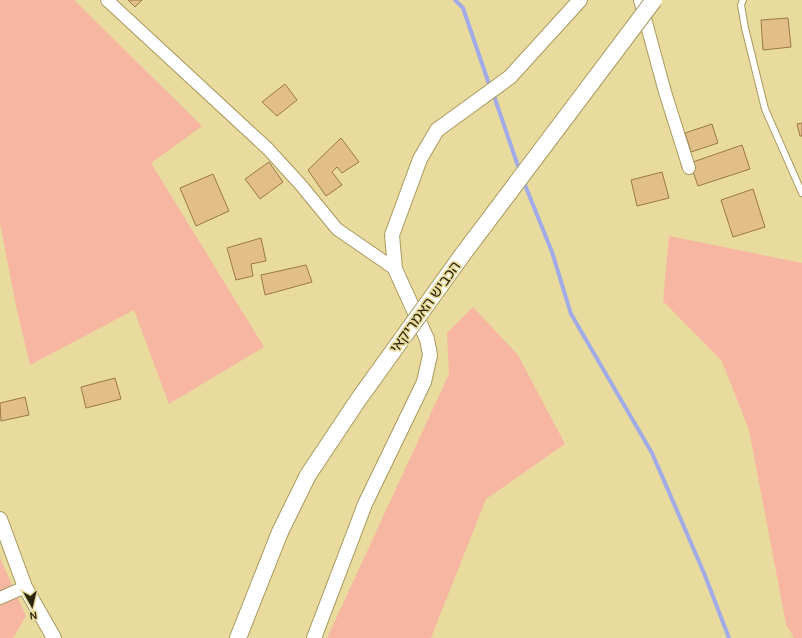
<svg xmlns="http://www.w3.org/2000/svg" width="802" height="638" font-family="Karla,'Noto Sans Hebrew',sans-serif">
	<rect width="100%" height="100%" fill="#e9db9d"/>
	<!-- green -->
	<g fill="#f7b6a2">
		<polygon points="0,0 74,0 202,126 151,163 264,347 169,404 134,310 30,365 16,306 0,223"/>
		<polygon points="669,236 802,263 802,638 794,638 786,624 749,430 722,361 663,301"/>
		<polygon points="473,307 518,355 565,444 486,499 431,638 327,638 449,374 447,333"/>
		<polygon points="0,558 26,616 13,638 0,638"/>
	</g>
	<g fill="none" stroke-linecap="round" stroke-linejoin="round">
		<!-- stream -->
		<g stroke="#a1abe7" stroke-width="4">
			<polyline points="455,0 463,8 490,87"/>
			<polyline points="493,93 520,172"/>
			<polyline points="523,180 552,252 571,314 652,453 704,573 729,638"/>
		</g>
	</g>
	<!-- building -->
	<g fill="#e2be89" stroke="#9a7945">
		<polygon points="128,0 142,0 135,7"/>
		<polygon points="788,18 791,47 763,50 761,20"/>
		<polygon points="285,84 297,100 277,116 262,102"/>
		<polygon points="802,123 802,136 800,136 797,124"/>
		<polygon points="712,124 718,143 691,152 685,133"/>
		<polygon points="341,138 359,162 342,173 337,167 332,172 342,185 326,196 308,170"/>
		<polygon points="742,145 750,169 698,186 690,163"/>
		<polygon points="269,162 283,182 260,199 245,179"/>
		<polygon points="662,172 669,198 637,206 631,180"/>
		<polygon points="213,174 229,211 196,226 180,188"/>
		<polygon points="753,189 765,227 733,237 721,200"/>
		<polygon points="261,238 266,261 251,264 253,276 236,280 227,248"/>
		<polygon points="306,265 312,282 265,295 261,275"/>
		<polygon points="115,378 121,399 86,408 81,387"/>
		<polygon points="25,397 29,415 1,421 0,403"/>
	</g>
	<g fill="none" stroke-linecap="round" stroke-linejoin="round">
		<!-- service casing -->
		<g stroke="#a79a5f" stroke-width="8">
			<polyline id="service" points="743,0 741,5 745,28 765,109 802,193"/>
		</g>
		<!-- minor casing -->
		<g stroke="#a79a5f" stroke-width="14">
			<g id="minor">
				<polyline points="107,0 268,149 300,184 337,229 395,269"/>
				<polyline points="640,0 665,92 689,168"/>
				<polyline points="0,598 25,587"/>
			</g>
		</g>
		<!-- tertiary casing -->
		<g stroke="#a79a5f" stroke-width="16">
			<g id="tertiary">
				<polyline points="0,519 25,587 54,638"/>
				<polyline points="314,638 365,504 424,382 430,355 427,339 395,269 392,235 420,159 437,130 510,77 580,0"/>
			</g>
		</g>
		<!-- secondary casing -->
		<g stroke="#a79a5f" stroke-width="18">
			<polyline id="secondary" points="238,638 280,532 308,475"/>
		</g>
		<!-- service -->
		<use href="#service" stroke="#fff" stroke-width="6"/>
		<!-- minor -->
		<use href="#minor" stroke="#fff" stroke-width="12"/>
		<!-- tertiary -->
		<use href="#tertiary" stroke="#fff" stroke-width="14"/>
		<!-- secondary -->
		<use href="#secondary" stroke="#fff" stroke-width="16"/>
		<!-- secondary-bridge casing -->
		<g stroke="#a79a5f" stroke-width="18" stroke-linecap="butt">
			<polyline id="secondary-bridge" points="308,475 358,400 463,254 654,0"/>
		</g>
		<!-- secondary-bridge -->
		<use href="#secondary-bridge" stroke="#fff" stroke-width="16"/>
	</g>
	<g text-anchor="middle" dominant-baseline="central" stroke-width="3.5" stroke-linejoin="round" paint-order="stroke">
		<!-- street labels -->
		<g font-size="15" fill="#2c260d" stroke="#e9db9d">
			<text transform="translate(425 307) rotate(-54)">הכביש האמריקאי</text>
		</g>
	</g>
	<!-- north arrow -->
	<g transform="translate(32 606) rotate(172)" stroke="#e9db9d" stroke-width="3" paint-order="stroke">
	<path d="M0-3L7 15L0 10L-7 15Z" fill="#2c260d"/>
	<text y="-6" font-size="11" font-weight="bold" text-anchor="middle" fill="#2c260d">N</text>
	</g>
</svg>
